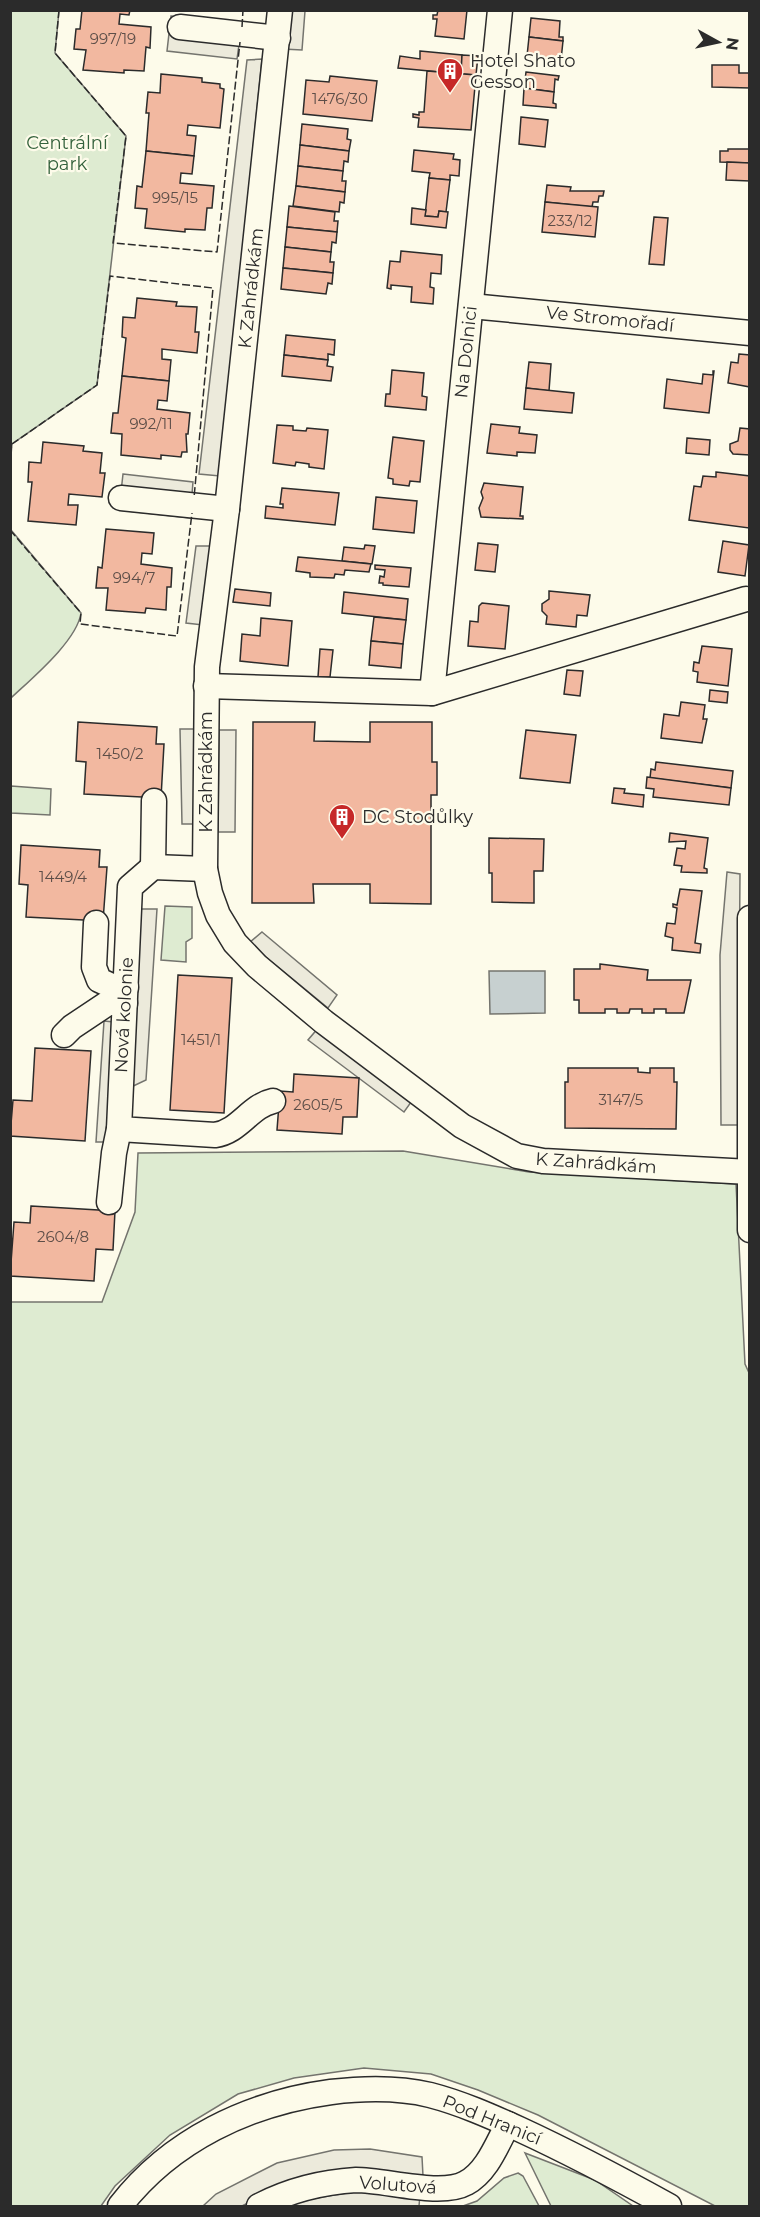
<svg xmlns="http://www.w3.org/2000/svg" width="760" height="2217" font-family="Montserrat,sans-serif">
	<rect width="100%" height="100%" fill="#fdfbea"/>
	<!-- green -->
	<g fill="#deebd1" stroke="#74746e" stroke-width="1.5">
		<polygon points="11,10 59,11 55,53 126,136 97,385 12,444 11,455"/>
		<path d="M11,530L81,613C77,641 31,679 11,698Z"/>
		<polygon points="11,786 51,789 50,815 11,813"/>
		<polygon points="165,906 192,907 192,938 186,942 186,962 161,960"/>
		<polygon points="403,1151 529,1172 736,1184 745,1364 750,1375 749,2206 715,2206 538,2115 478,2090 431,2074 364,2068 294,2078 238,2094 170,2135 115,2186 101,2206 11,2206 10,1302 102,1302 135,1212 138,1153"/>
		<polygon points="525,2153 595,2180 633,2206 551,2206"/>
		<polygon points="518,2173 523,2176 539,2206 463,2206 477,2201 504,2178"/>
	</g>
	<!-- parking -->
	<g fill="#eceadb" stroke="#74746e" stroke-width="1.5">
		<polygon points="287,11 305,11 302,50 283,49"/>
		<polygon points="171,16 242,23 237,59 167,51"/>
		<polygon points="262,59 220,476 199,474 247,60"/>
		<polygon points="123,474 193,482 190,518 119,510"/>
		<polygon points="196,546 212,546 203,625 186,623"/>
		<polygon points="180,729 199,729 198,824 182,824"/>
		<polygon points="219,730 236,730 235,832 218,832"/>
		<polygon points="727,872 740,874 738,1125 721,1125 720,955"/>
		<polygon points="139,909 157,909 146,1080 127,1089"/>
		<polygon points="262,932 337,995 328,1008 249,943"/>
		<polygon points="104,1021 114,1022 107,1142 96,1142"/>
		<polygon points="319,1027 414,1098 404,1112 308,1040"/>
		<polygon points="370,2149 422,2157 423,2176 295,2180 242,2206 203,2206 216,2194 277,2163 334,2150"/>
		<polygon points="366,2190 420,2195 419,2206 285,2206 297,2201"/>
	</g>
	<!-- water -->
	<polygon fill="#c7d0d0" stroke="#74746e" stroke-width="1.5" points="489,971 545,971 545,1013 490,1014"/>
	<!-- building -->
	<g fill="#f2b8a0" stroke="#2b2b2b" stroke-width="1.5">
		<polygon points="82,10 130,10 129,15 120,14 119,24 151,27 150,48 146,47 144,71 124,70 124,73 83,70 86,50 74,49 76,29 80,29"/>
		<polygon points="438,10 467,10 464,39 435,36 437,19 433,19 433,15 437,15"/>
		<polygon points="531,18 560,21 559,37 563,37 563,41 529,37"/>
		<polygon points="529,37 563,41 561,60 527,56"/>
		<polygon points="420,51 462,55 461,74 398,68 400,56 420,59"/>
		<polygon points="462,55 478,56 476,75 461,74"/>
		<polygon points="712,65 739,65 739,73 750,73 750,88 712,87"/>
		<polygon points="427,71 476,75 471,130 418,127 419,118 413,117 413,114 419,115 419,112 424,112"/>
		<polygon points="526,72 559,76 558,80 555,79 554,92 524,88"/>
		<polygon points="161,74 202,78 202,82 220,84 220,88 224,89 220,128 188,125 187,135 196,136 194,156 146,151 149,113 146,113 148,92 160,93"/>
		<polygon points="330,76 377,81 372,121 303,114 306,80 329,82"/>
		<polygon points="524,88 554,92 553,103 556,104 556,108 523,105"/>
		<polygon points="521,117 548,120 545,147 519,144"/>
		<polygon points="302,124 348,129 347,139 351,140 349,151 300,145"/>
		<polygon points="300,145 349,151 348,162 344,161 343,171 298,166"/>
		<polygon points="728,149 750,149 750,163 720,162 720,151 728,151"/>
		<polygon points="414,150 454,154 453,159 460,160 459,176 450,175 450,180 429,178 430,173 412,171"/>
		<polygon points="146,151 194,156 192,174 181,173 180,183 214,186 212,208 207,208 205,230 185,229 185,232 145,228 147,209 135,208 137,186 142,187"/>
		<polygon points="727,162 750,163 750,181 726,180"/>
		<polygon points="298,166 343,171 342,181 346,181 345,192 296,186"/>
		<polygon points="429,178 450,180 446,212 439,211 438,217 425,216"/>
		<polygon points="547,185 571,187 570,191 604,191 603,196 599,196 598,202 593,202 592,207 545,202"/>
		<polygon points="296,186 345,192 344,203 340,202 339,212 293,206"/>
		<polygon points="545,202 598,207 595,237 542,232"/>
		<polygon points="289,206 335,212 334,221 338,221 337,232 287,227"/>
		<polygon points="412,208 426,210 425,216 438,217 439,211 448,212 446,228 411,224"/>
		<polygon points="654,217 668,218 664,265 649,264"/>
		<polygon points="287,227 337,232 336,243 332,242 331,252 285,247"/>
		<polygon points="285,247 331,252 330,262 334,262 333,273 283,268"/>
		<polygon points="401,251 442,255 441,274 431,273 430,287 434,288 433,304 411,302 412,287 391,285 391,289 387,288 390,261 400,262"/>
		<polygon points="283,268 333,273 332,284 328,283 326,294 281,289"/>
		<polygon points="137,298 177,302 176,306 197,307 195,332 199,332 197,353 162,349 162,359 171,360 169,381 122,376 126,338 122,337 123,317 135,318"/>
		<polygon points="286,335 335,340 334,355 328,354 328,360 284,355"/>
		<polygon points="739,354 750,355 750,387 728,383 731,362 738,363"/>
		<polygon points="284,355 328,360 327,366 333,367 331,381 282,376"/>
		<polygon points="529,362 551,364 549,391 526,388"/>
		<polygon points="392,370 424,373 422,396 427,397 426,410 385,406 386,394 390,394"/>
		<polygon points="713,371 714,371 709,413 664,408 667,379 702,384 703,374 713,375"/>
		<polygon points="122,376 169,381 167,401 158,400 157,409 190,413 188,434 186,434 187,452 182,452 181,457 161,455 161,459 121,455 122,434 111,433 113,413 118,413"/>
		<polygon points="526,388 574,393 572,413 524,409"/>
		<polygon points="491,424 520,427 519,433 537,435 535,453 517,452 517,456 487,453"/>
		<polygon points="277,425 293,426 293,430 306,431 307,428 328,430 324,469 309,467 309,464 296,462 295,466 273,463"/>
		<polygon points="740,428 750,429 750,455 733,454 730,450 730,444 738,441"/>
		<polygon points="393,437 424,441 420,482 410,481 409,486 393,484 393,479 388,478"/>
		<polygon points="687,438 710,440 709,455 686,453"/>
		<polygon points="43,442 84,446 83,451 102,453 100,473 105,473 102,497 69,494 68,505 78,505 76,525 28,521 32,482 28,482 29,462 41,463"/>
		<polygon points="716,472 750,476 749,528 689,520 694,486 701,487 703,476 716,477"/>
		<polygon points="484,483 523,487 520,516 523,516 523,519 481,517 479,508 483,498 481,492"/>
		<polygon points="282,488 339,493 335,525 265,518 266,506 283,508 283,504 280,504"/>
		<polygon points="376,497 417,501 414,533 373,529"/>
		<polygon points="106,529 154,533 152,554 142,553 141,564 172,568 171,587 167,587 166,610 146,608 145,613 106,610 108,588 96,588 98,567 102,568"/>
		<polygon points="723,541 749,545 745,576 718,572"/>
		<polygon points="478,543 498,545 495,572 475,570"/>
		<polygon points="365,545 375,546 372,564 342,561 344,547 364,549"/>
		<polygon points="298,557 342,561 371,564 369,572 345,570 344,575 335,574 334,578 310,577 310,573 296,571"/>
		<polygon points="375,565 411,568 409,587 383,585 383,583 379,583 380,576 384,577 385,570 375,569"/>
		<polygon points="235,589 271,593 270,606 233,602"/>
		<polygon points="549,591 590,595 587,616 577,615 576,627 546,624 547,616 542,611 542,604 549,599"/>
		<polygon points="344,592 408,599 406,620 342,613"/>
		<polygon points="482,603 509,606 505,649 468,646 470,621 478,622 479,606"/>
		<polygon points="374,617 406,620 403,644 371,641"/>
		<polygon points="261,618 292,621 288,666 240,661 242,634 260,636"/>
		<polygon points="371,641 403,644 401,668 369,665"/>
		<polygon points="702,646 732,649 728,686 697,682 698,672 693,671 694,662 699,663"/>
		<polygon points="320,649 333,650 330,677 318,677"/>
		<polygon points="567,670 583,671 580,696 564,694"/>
		<polygon points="710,690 728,692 727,703 709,701"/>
		<polygon points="681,702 705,705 703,719 707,719 702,743 661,738 664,714 679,716"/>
		<polygon points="78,722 157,727 156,744 164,744 161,798 84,794 86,762 76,761"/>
		<polygon points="253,722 315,722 314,741 370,742 370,722 432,722 432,762 437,762 437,795 431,795 431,904 370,903 370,884 313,884 314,903 252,903"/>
		<polygon points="526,730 576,735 570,783 520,778"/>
		<polygon points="656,762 733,771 731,788 650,778 651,769 655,770"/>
		<polygon points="647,777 731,788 729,805 653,797 654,789 646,788"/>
		<polygon points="614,788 625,789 624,793 644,795 643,807 612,803"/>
		<polygon points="670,833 708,838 704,868 707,869 707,873 681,872 682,866 674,865 677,848 685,849 686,841 669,842"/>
		<polygon points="489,838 544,839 543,871 534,871 534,903 492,902 492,873 489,873"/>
		<polygon points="21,845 100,850 99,867 107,867 103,921 26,917 28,885 19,884"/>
		<polygon points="680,889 702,891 695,943 701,944 700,953 672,950 673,938 665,936 667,923 675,924 677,908 673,907 673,904 677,905"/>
		<polygon points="600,964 648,970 647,980 691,980 684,1013 666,1013 666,1009 654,1009 654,1013 642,1013 642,1009 630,1009 629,1013 617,1013 617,1009 605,1009 605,1013 579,1013 579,1000 574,1000 574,969 600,969"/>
		<polygon points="178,975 232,978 224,1113 170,1110"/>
		<polygon points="35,1048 91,1051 85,1141 10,1136 13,1100 32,1101"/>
		<polygon points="568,1068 638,1068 638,1072 650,1073 650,1068 674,1068 674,1082 677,1082 676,1129 565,1128 565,1082 568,1082"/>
		<polygon points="294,1074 359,1078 357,1117 343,1117 342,1134 277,1130 280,1091 293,1092"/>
		<polygon points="31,1206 115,1211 113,1250 96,1249 94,1281 10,1276 14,1222 30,1223"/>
	</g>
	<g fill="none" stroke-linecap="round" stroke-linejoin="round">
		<!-- minor casing -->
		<g stroke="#2b2b2b" stroke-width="27">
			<g id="minor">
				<polyline points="280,10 227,509 207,667 205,869 210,893 218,915 235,943 257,966 324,1022 462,1126 517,1156 543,1161 750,1172"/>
				<polyline points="180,27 278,38"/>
				<polyline points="471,306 750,333"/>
				<polyline points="121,498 227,509"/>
				<polyline points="206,686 432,693 746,599"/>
				<polyline points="432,693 500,10"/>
				<polyline points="153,867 154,801"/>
				<path d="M205,869L153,867L130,887L119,1129L215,1135C239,1132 250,1106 273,1101"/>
				<polyline points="750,918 750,1230"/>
				<polyline points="96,923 94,967 99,980 114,987 126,987"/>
				<polyline points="64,1035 72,1027 108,1003 125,1003"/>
				<polyline points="109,1202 114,1153 119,1129"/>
				<path d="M120,2206C171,2140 249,2103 331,2092C364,2088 397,2087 430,2095C461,2103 490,2116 519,2129C571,2153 620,2179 669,2206"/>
				<path d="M259,2206C288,2191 323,2182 356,2180C386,2180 441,2197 466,2183C487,2172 497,2144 508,2124"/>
			</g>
		</g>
		<!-- minor -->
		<use href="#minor" stroke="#fdfbea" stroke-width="24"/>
		<!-- fence -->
		<g stroke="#2b2b2b" stroke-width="1.5" stroke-dasharray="8 3" stroke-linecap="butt">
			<polyline points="59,10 55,53 126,136 113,243 217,252 240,42"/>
			<polyline points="242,27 243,10"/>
			<polyline points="10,455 12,444 97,385 110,276 213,288 194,498"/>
			<polyline points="10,530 81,613 80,624 177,636 192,513"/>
		</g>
	</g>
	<!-- icons -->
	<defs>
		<g id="building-pin" transform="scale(1.35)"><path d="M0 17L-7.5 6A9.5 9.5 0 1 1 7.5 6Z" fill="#c62828" stroke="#fdfbea"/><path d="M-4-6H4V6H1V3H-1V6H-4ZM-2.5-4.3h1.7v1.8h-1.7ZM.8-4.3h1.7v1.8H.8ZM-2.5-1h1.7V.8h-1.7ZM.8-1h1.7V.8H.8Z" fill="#fff"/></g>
	</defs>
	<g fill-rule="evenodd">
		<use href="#building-pin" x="450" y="71"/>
		<use href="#building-pin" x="342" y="817"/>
	</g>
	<g text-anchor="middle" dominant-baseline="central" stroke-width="4.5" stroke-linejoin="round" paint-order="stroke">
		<!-- number labels -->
		<g font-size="15" fill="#5d4e48">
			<text x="113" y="38">997/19</text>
			<text x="340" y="98">1476/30</text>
			<text x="175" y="197">995/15</text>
			<text x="570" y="220">233/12</text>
			<text x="151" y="423">992/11</text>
			<text x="134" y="577">994/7</text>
			<text x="120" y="753">1450/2</text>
			<text x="63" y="876">1449/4</text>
			<text x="201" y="1039">1451/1</text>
			<text x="621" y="1099">3147/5</text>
			<text x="318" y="1104">2605/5</text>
			<text x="63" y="1236">2604/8</text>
		</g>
		<!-- poi labels -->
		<g font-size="18" fill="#2b2b2b" stroke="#fdfbea" text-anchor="start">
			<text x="470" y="61">Hotel Shato<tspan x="470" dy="21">Gesson</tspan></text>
			<text x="362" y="817">DC Stodůlky</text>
		</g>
		<!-- park labels -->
		<g font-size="18" fill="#34623c" stroke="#fdfbea">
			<text x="67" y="143">Centrální<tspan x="67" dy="21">park</tspan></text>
		</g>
		<!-- street labels -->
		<g font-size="18" fill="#2b2b2b" stroke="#fdfbea">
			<text transform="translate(251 288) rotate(-84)">K Zahrádkám</text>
			<text transform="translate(610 319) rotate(6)">Ve Stromořadí</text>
			<text transform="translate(466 352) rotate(-84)">Na Dolnici</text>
			<text transform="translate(206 772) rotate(-90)">K Zahrádkám</text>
			<text transform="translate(124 1015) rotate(-87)">Nová kolonie</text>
			<text transform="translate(596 1163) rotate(4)">K Zahrádkám</text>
			<text transform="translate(492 2120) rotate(22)">Pod Hranicí</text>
			<text transform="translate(398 2185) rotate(4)">Volutová</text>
		</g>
	</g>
	<!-- border -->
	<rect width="760" height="2217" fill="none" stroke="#2b2b2b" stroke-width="24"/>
	<!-- north arrow -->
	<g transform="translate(718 42) rotate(98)" stroke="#fdfbea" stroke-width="4.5" paint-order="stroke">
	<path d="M0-4.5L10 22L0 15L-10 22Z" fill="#2b2b2b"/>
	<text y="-9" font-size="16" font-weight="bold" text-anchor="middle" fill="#2b2b2b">N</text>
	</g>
</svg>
